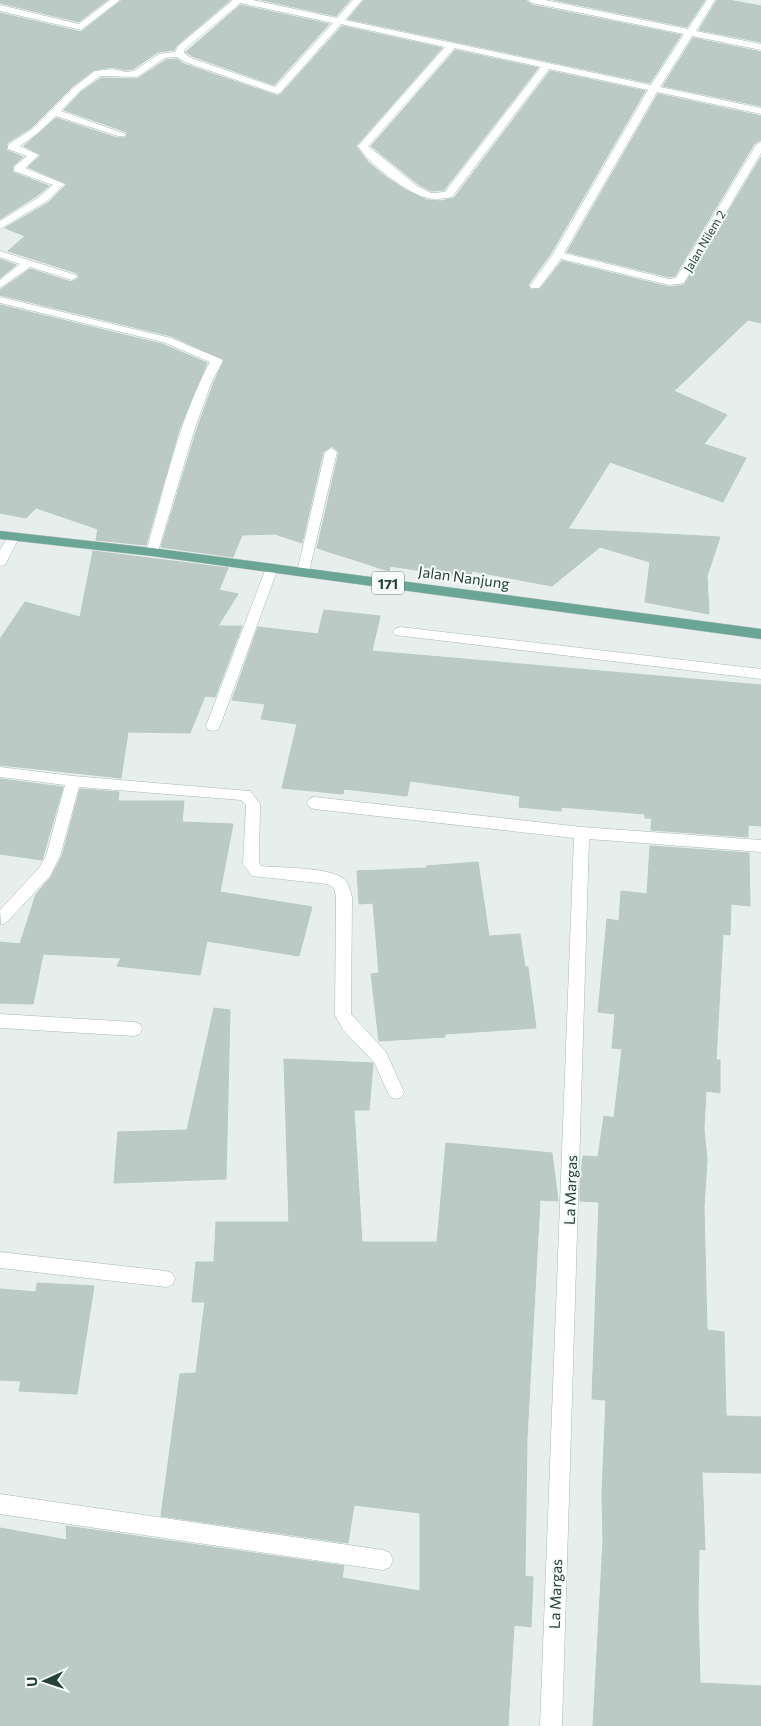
<svg xmlns="http://www.w3.org/2000/svg" width="761" height="1726" font-family="Commissioner,sans-serif">
	<rect width="100%" height="100%" fill="#e6efeb"/>
	<!-- building -->
	<g fill="#bbcac4" stroke="#b8c9c2">
		<polygon points="0,0 107,0 79,22 0,3"/>
		<polygon points="122,0 230,0 177,45 174,50 158,52 133,69 126,70 112,67 94,70 73,86 31,128 7,143 6,150 23,157 13,166 12,172 49,186 38,195 0,219 0,13 81,32"/>
		<polygon points="262,0 350,0 336,16"/>
		<polygon points="364,0 526,0 532,5 681,35 650,83 348,19"/>
		<polygon points="554,0 705,0 687,27"/>
		<polygon points="717,0 728,0 761,6 761,42 699,30"/>
		<polygon points="240,5 329,24 274,85 192,56 186,52"/>
		<polygon points="342,26 442,48 356,146 368,162 386,177 406,190 427,200 441,201 454,198 550,71 645,91 551,253 528,285 531,290 540,289 562,261 669,287 684,285 761,157 761,323 748,320 674,391 727,415 704,444 746,458 723,502 610,462 568,529 720,537 707,576 709,614 645,602 650,562 600,547 552,586 472,571 470,578 390,566 389,571 317,548 339,452 332,446 323,452 302,543 275,534 242,535 233,557 161,547 197,429 214,382 224,360 171,336 0,295 0,290 30,269 71,282 79,278 77,273 8,251 25,236 5,228 48,203 67,184 28,167 41,155 24,146 56,118 117,138 124,138 127,135 127,132 64,110 81,92 101,78 137,79 166,60 177,59 184,64 278,96 281,94"/>
		<polygon points="693,38 761,52 761,106 663,86"/>
		<polygon points="455,50 538,68 444,190 431,191 418,184 371,146"/>
		<polygon points="658,94 761,116 761,140 754,144 675,276 669,277 567,252"/>
		<polygon points="0,259 16,265 0,278"/>
		<polygon points="0,305 162,344 207,363 179,430 146,545 96,540 98,529 36,508 26,518 0,513"/>
		<polygon points="93,551 228,568 219,590 238,594 218,626 242,626 215,697 205,696 190,733 128,732 121,778 0,765 0,639 25,602 80,617"/>
		<polygon points="324,610 380,616 372,651 761,685 761,826 748,825 748,837 651,830 652,818 645,818 645,814 561,807 561,811 519,807 520,796 410,781 407,796 344,789 343,794 282,788 297,724 261,719 265,704 232,700 258,627 318,634"/>
		<polygon points="0,779 63,787 42,860 0,854"/>
		<polygon points="80,789 119,792 118,801 184,801 182,822 233,824 220,892 312,907 299,956 207,941 200,975 117,966 121,958 43,954 33,1004 0,1003 0,942 20,944 36,894 51,877 62,856"/>
		<polygon points="650,846 749,853 750,906 731,904 730,935 723,934 716,1060 720,1060 720,1093 706,1091 704,1129 707,1160 704,1207 707,1330 724,1332 726,1416 761,1417 761,1473 702,1472 705,1550 699,1549 698,1608 700,1683 761,1686 761,1726 593,1726 603,1541 602,1492 606,1400 592,1399 599,1202 580,1201 580,1184 583,1156 598,1157 604,1116 614,1118 622,1049 612,1048 615,1014 598,1012 607,919 619,921 621,891 647,894"/>
		<polygon points="478,862 489,936 520,934 525,967 528,967 536,1028 445,1034 445,1037 379,1041 371,974 379,973 373,903 359,904 357,871 427,868 426,866"/>
		<polygon points="214,1008 230,1010 226,1179 114,1183 118,1132 187,1130"/>
		<polygon points="284,1059 373,1063 369,1110 354,1110 362,1242 437,1242 446,1143 552,1153 558,1201 540,1200 527,1438 525,1576 533,1577 531,1627 514,1625 508,1726 0,1726 0,1528 67,1540 66,1526 344,1566 342,1578 420,1591 420,1513 354,1505 348,1543 161,1516 180,1374 196,1373 205,1302 192,1302 196,1262 214,1262 216,1222 289,1222"/>
		<polygon points="37,1283 94,1286 77,1394 19,1391 21,1381 0,1380 0,1289 36,1292"/>
	</g>
	<g fill="none" stroke-linecap="round" stroke-linejoin="round">
		<!-- service casing -->
		<g stroke="#a8b8b2" stroke-width="1">
			<polygon id="service" points="400,627 761,669 761,679 395,635 393,632 395,629"/>
		</g>
		<!-- minor casing -->
		<g stroke="#a8b8b2" stroke-width="1">
			<g id="minor">
				<polygon points="110,0 120,0 81,30 0,11 0,5 79,24"/>
				<path d="M233,0H253L337,18L353,0H362L345,20L651,85L684,34L532,3L528,0H545L688,29L707,0H715L696,31L761,44V50L692,36L660,87L761,108V114L657,92L564,253L669,279L676,278L756,145L761,142V153L684,283L669,285L561,259L539,288H531L530,286L553,254L648,90L549,69L452,197C442,199 433,200 424,197C405,191 368,163 358,146L445,47L341,24L280,93L277,94L185,62L177,57L165,58L137,77L100,76L80,91L61,111L126,134L124,136H118L56,116L38,133L20,146L39,155L25,168L65,184L47,201L0,229V221L39,197L53,185L14,171V167L27,156L8,149V145L32,129L74,87L95,71L112,69L126,72L134,71L159,54L175,52L178,46ZM240,3L333,23L275,87L191,58L184,53L185,49ZM454,48L541,67L445,192L431,193L417,186L368,146Z"/>
				<polygon points="0,251 76,275 77,277 72,280 30,267 0,288 0,280 20,264 0,257"/>
				<path d="M0,297L171,338L221,359L223,361L212,381L195,428L157,555H147L146,552C164,490 179,419 210,362L163,342L0,303Z"/>
				<polygon points="331,448 337,452 309,572 308,575 298,575 297,572 325,452"/>
				<polygon points="13,534 19,538 5,565 0,566 0,550 9,535"/>
				<polygon points="272,564 277,565 278,568 220,726 218,730 213,731 208,730 206,726 266,568 267,565"/>
				<path d="M0,767L73,776L250,791L260,804L259,863L261,866C281,868 330,867 344,879C349,883 350,891 352,897L351,1014L386,1052L404,1092L402,1097L396,1099L390,1097L374,1062L344,1031L335,1015L336,897L334,888L327,884L252,876L243,864L246,805L241,800L79,787L60,856L50,876L6,923L1,925L0,910L39,868L46,856L65,785L0,777Z"/>
				<polygon points="314,797 582,827 761,840 761,852 589,839 562,1726 540,1726 574,838 314,809 309,807 307,803 309,799"/>
				<polygon points="0,1014 134,1022 140,1024 142,1029 140,1034 134,1036 0,1028"/>
				<polygon points="0,1252 166,1271 172,1273 175,1279 172,1285 166,1287 0,1268"/>
				<polygon points="0,1494 383,1550 390,1553 393,1560 390,1567 383,1570 0,1514"/>
			</g>
		</g>
		<!-- primary casing -->
		<g stroke="#c2cac8" stroke-width="1">
			<polygon id="primary" points="0,531 152,548 761,629 761,639 152,556 0,539"/>
		</g>
		<!-- service -->
		<use href="#service" fill="#fff" fill-rule="evenodd"/>
		<!-- minor -->
		<use href="#minor" fill="#fff" fill-rule="evenodd"/>
		<!-- primary -->
		<use href="#primary" fill="#6aa596" fill-rule="evenodd"/>
	</g>
	<g text-anchor="middle" dominant-baseline="central" stroke-width="4" stroke-linejoin="round" paint-order="stroke">
		<!-- far-street labels -->
		<g font-size="12" fill="#24423a" stroke="#f7fbf9">
			<text transform="translate(704 241) rotate(-59)">Jalan Nilem 2</text>
		</g>
		<!-- shield labels -->
		<rect fill="#f7fbf9" stroke="#637a73" stroke-width="1" x="372" y="571.5" width="32" height="23" rx="4"/>
		<g font-size="14" font-weight="bold" fill="#24423a">
			<text x="388" y="583">171</text>
		</g>
		<!-- street labels -->
		<g font-size="15" fill="#24423a" stroke="#f7fbf9">
			<text transform="translate(464 577) rotate(8)">Jalan Nanjung</text>
			<text transform="translate(570 1190) rotate(-88)">La Margas</text>
			<text transform="translate(555 1594) rotate(-88)">La Margas</text>
		</g>
	</g>
	<!-- north arrow -->
	<g transform="translate(45 1681) rotate(267)" stroke="#f7fbf9" stroke-width="4" paint-order="stroke">
	<path d="M0-4L9 19L0 12L-9 19Z" fill="#24423a"/>
	<text y="-8" font-size="14" font-weight="bold" text-anchor="middle" fill="#24423a">U</text>
	</g>
</svg>
